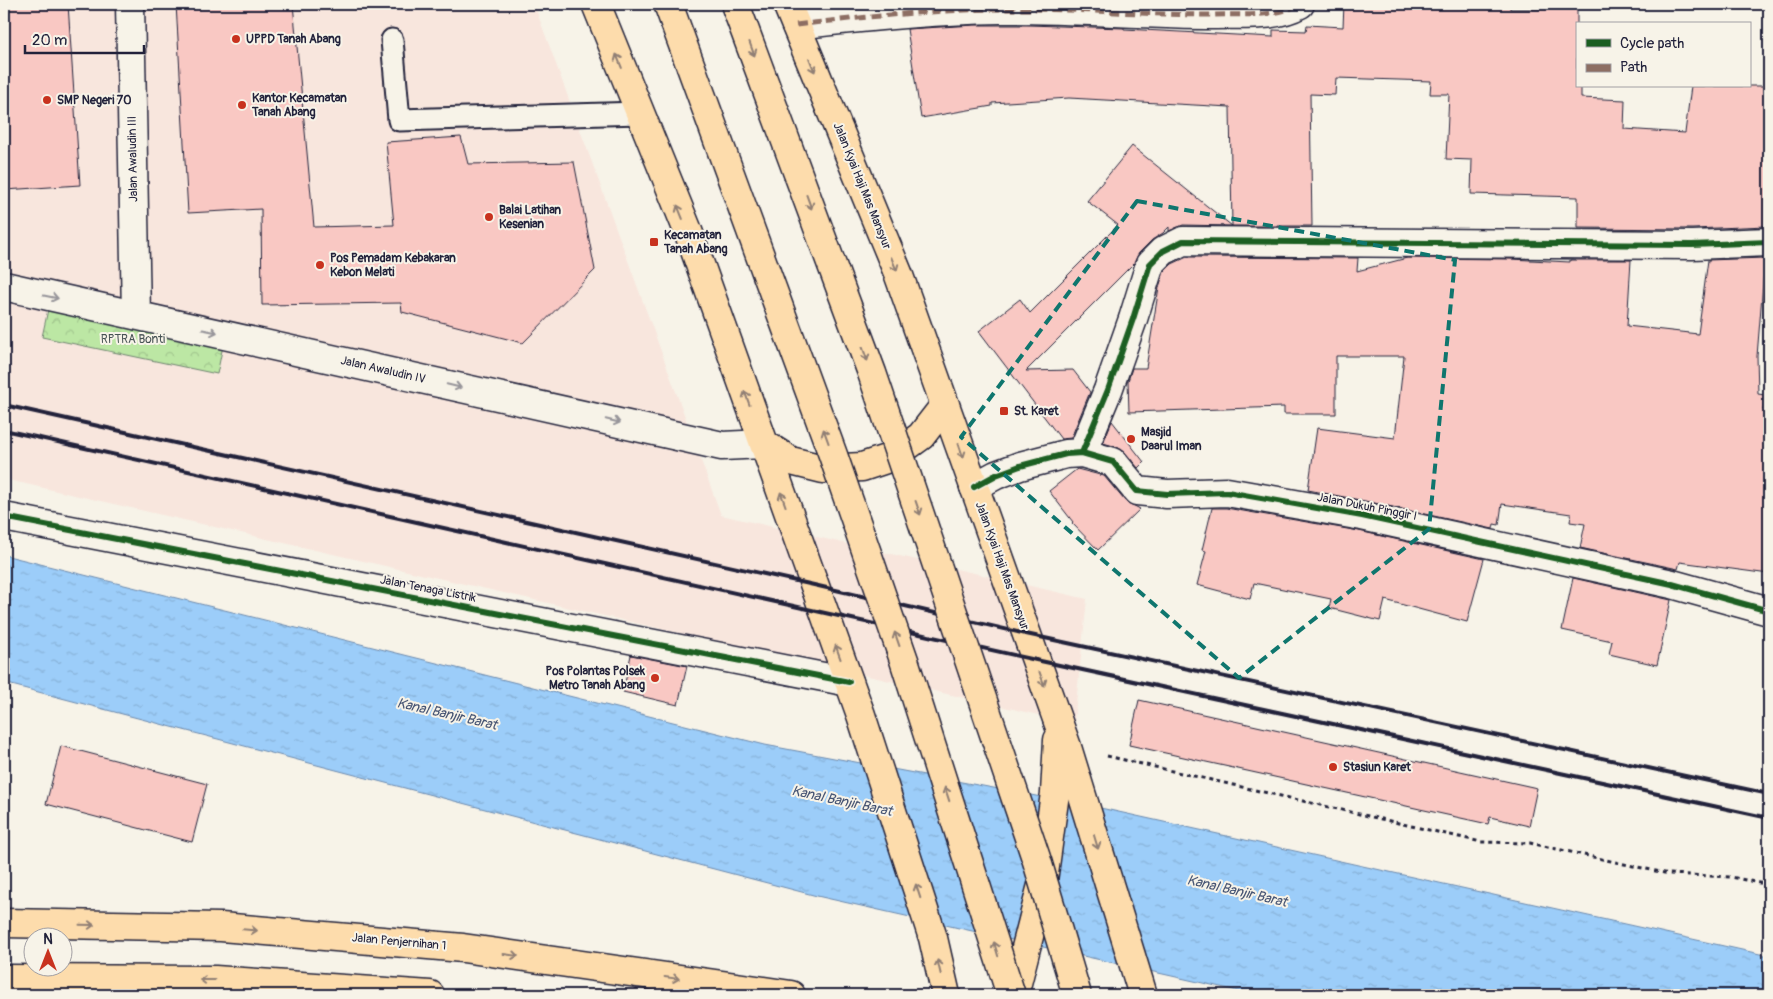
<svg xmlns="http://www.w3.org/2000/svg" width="1773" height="999" font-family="Pangolin,sans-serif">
	<defs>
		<pattern id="park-crowns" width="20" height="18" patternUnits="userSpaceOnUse" patternTransform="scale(1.25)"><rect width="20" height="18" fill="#bce7a4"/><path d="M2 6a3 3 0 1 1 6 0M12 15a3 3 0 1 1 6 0" fill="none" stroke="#a1c68e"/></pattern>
		<pattern id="water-ripples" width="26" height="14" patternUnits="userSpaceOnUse" patternTransform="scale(1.25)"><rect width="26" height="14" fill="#9ccdf9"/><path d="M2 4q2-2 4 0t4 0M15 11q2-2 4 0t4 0" fill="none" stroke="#86b0d6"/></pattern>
	</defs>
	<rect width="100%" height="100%" fill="#f7f3e8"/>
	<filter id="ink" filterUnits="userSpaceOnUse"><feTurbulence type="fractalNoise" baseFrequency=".02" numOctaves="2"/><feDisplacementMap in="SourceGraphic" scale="10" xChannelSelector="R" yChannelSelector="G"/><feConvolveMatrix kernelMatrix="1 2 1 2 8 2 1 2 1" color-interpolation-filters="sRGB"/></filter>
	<g filter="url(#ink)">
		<!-- built -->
		<polygon fill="#f8e6dd" points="4,4 534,4 721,515 1087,599 1074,723 4,479"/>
		<!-- park -->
		<polygon fill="url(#park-crowns)" stroke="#6f8470" points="49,305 224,341 217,374 42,337"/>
		<!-- water -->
		<polygon fill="url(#water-ripples)" stroke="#6b89ad" points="4,555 765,745 1105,809 1769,956 1769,995 1256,995 817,896 4,683"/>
		<!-- building -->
		<g fill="#f9c8c3" stroke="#22223b">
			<polygon points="4,4 68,4 80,185 5,190"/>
			<polygon points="176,4 293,4 314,227 394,225 386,142 461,137 468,164 574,162 595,270 523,343 402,312 401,303 262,305 261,209 188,213"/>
			<polygon points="1344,4 1510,4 1510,9 1577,9 1577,86 1581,86 1581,98 1625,100 1624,129 1685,133 1691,86 1769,86 1769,219 1768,219 1767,226 1692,229 1578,228 1578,197 1471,194 1472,160 1446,159 1449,94 1430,94 1431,81 1336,78 1335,95 1310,94 1312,226 1232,226 1230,107 1069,98 992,103 992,106 921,118 907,29 975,25 1027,25 1124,28 1124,29 1273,37 1273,30 1306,31 1307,25 1343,27"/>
			<polygon points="1132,146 1232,226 1183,225 1169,231 1169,227 1163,233 1152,240 1139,253 1134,263 1026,371 1073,370 1090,392 1071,438 1061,439 979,331 1020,299 1030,313 1118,225 1087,201"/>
			<polygon points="1187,257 1358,258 1357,271 1407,258 1510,259 1570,262 1570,260 1631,260 1627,326 1698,334 1708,260 1765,258 1757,356 1758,394 1765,395 1763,410 1769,411 1769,574 1680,562 1678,569 1580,548 1585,524 1570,522 1571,514 1502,504 1499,525 1494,524 1493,529 1365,501 1308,490 1317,428 1395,438 1404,356 1336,356 1336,414 1284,414 1284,407 1129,412 1128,381 1132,368 1146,368 1159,287 1164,272 1172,264"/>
			<polygon points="1112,421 1144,462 1138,468 1125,452 1117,447 1103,443"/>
			<polygon points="1077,469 1104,476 1125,501 1140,509 1098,550 1072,523 1073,522 1049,491"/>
			<polygon points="1212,508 1226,508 1359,531 1484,559 1467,622 1385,600 1380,621 1329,608 1331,599 1254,583 1250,599 1197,585 1206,551 1202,550"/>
			<polygon points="1573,578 1671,600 1657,665 1609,654 1612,641 1562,630"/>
			<polygon points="631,655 687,666 678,705 623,692"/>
			<polygon points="1139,700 1537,788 1529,826 1490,817 1488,824 1129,745"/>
			<polygon points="61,746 207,784 192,842 46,804"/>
		</g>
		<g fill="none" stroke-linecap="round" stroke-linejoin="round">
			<!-- lane casing -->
			<g stroke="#22223b" stroke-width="25">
				<polyline id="lane" points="392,40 399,120 640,113"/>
			</g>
			<!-- street casing -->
			<g stroke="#22223b" stroke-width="31">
				<g id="street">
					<polyline points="130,4 136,315"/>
					<path d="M796,25C864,17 932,10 1000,9C1072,8 1143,15 1215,15C1243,14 1275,18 1300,4"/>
					<polyline points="4,286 722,446 764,444"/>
					<polyline points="1082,453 1108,390 1133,319 1150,264 1163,251 1183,241 1692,245 1769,242"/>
					<polyline points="974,487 996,475 1020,466 1066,454 1082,453 1113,462 1137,491 1167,494 1227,492 1362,516 1672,584 1769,611"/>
					<polyline points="4,517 849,682"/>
				</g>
			</g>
			<!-- primary casing -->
			<g stroke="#22223b" stroke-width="31">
				<g id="primary">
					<polyline points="596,4 688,231 861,715 933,938 946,995"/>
					<polyline points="787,4 898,273 1067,747 1143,995"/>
					<polyline points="764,444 791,461 823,469 862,467 892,457 921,436 945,405"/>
					<polyline points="4,923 221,927 463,948 791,995"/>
					<polyline points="4,979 215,980 430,995"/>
					<polyline points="1014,995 1043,881 1055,793 1058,740"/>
				</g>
			</g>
			<!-- path -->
			<polyline stroke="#22223b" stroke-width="3" stroke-dasharray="4 4" stroke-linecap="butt" points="1107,756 1481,842 1530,843 1669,874 1731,877 1769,885"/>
			<!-- lane -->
			<use href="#lane" stroke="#f7f3e8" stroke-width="21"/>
			<!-- street -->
			<use href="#street" stroke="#f7f3e8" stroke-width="28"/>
			<!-- primary -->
			<use href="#primary" stroke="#fddcac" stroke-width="28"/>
			<!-- rail -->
			<g stroke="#22223b" stroke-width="4">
				<polyline points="4,405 814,585 1026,634 1769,794"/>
				<polyline points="4,430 1036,660 1769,818"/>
			</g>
			<!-- primary-bridge casing -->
			<g stroke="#22223b" stroke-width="31" stroke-linecap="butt">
				<g id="primary-bridge">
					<polyline points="668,4 833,455 904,660 1011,995"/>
					<polyline points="735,4 872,373 1037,861 1077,995"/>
				</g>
			</g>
			<!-- primary-bridge -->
			<use href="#primary-bridge" stroke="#fddcac" stroke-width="28"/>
			<!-- quiet -->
			<path stroke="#8d6e63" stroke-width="5" stroke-dasharray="10 5" stroke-linecap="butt" d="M796,25C864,17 932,10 1000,9C1072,8 1143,15 1215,15C1243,14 1275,18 1300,4"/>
			<!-- cycleway casing -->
			<g stroke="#f7f3e8" stroke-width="9">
				<g id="cycleway">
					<polyline points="1082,453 1108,390 1133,319 1150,264 1163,251 1183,241 1692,245 1769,242"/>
					<polyline points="974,487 996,475 1020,466 1066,454 1082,453 1113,462 1137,491 1167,494 1227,492 1362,516 1672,584 1769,611"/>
					<polyline points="4,517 849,682"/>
				</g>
			</g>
			<!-- cycleway -->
			<use href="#cycleway" stroke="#1b5e20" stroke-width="6"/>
		</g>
		<!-- one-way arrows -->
		<defs><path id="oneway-shaft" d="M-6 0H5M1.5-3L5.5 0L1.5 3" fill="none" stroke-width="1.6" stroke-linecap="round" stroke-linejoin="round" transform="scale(1.25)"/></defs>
		<g stroke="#907f74">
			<use href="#oneway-shaft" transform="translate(752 49) rotate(70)"/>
			<use href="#oneway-shaft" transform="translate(619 61) rotate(-112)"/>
			<use href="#oneway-shaft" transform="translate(812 65) rotate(68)"/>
			<use href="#oneway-shaft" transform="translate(809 202) rotate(70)"/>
			<use href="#oneway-shaft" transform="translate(680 212) rotate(-112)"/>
			<use href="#oneway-shaft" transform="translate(894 264) rotate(68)"/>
			<use href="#oneway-shaft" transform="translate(865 354) rotate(70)"/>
			<use href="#oneway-shaft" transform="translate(747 398) rotate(-110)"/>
			<use href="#oneway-shaft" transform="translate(826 436) rotate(-110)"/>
			<use href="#oneway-shaft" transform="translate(961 451) rotate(71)"/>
			<use href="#oneway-shaft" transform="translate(783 499) rotate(-110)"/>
			<use href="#oneway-shaft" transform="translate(918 508) rotate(71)"/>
			<use href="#oneway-shaft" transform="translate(897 639) rotate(-109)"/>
			<use href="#oneway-shaft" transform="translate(838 652) rotate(-110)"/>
			<use href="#oneway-shaft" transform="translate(1042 679) rotate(70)"/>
			<use href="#oneway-shaft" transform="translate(947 794) rotate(-108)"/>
			<use href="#oneway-shaft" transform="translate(1096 842) rotate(73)"/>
			<use href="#oneway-shaft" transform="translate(918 891) rotate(-108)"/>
			<use href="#oneway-shaft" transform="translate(87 925) rotate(1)"/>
			<use href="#oneway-shaft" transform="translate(250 930) rotate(5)"/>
			<use href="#oneway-shaft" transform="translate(996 949) rotate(-107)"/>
			<use href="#oneway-shaft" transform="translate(511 955) rotate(8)"/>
			<use href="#oneway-shaft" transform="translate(939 967) rotate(-103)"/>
			<use href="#oneway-shaft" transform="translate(672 978) rotate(8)"/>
			<use href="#oneway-shaft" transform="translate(207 980) rotate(-180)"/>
		</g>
		<g stroke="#97959a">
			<use href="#oneway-shaft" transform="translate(51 297) rotate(12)"/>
			<use href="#oneway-shaft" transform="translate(210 331) rotate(12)"/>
			<use href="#oneway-shaft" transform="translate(454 386) rotate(13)"/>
			<use href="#oneway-shaft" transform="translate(613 421) rotate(13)"/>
		</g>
	</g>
	<!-- marked area -->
	<path fill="none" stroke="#0f766e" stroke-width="4" stroke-dasharray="10 6" stroke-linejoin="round" d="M1137,201L1455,260L1429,529L1239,678L961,437Z"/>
	<!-- markers -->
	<g fill="#c8321e" stroke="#f7f3e8" stroke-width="2">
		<circle cx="236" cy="39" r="5"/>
		<circle cx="47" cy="100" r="5"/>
		<circle cx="242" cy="105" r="5"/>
		<circle cx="489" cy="217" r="5"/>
		<rect x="649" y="237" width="10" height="10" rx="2.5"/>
		<circle cx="320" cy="265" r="5"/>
		<rect x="999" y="406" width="10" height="10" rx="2.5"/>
		<circle cx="1131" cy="439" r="5"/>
		<circle cx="655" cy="678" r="5"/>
		<circle cx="1333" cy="767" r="5"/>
	</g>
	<g text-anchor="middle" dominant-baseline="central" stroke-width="4" stroke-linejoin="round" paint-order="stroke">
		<!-- poi labels -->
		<g font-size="12" font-weight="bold" fill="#22223b" stroke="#f7f3e8" text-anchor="start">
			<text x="246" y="39">UPPD Tanah Abang</text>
			<text x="252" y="98">Kantor Kecamatan<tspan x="252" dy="14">Tanah Abang</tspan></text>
			<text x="57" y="100">SMP Negeri 70</text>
			<text x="499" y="210">Balai Latihan<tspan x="499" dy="14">Kesenian</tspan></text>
			<text x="664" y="235">Kecamatan<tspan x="664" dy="14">Tanah Abang</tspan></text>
			<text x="330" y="258">Pos Pemadam Kebakaran<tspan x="330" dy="14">Kebon Melati</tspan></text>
			<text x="1014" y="411">St. Karet</text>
			<text x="1141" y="432">Masjid<tspan x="1141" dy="14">Daarul Iman</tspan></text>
			<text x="645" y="671" text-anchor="end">Pos Polantas Polsek<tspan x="645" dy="14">Metro Tanah Abang</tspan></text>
			<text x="1343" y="767">Stasiun Karet</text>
		</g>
		<!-- street labels -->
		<g font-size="12" fill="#22223b" stroke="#f7f3e8">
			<text transform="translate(133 159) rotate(-91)">Jalan Awaludin III</text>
			<text transform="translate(862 186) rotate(68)">Jalan Kyai Haji Mas Mansyur</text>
			<text transform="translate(383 370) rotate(13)">Jalan Awaludin IV</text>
			<text transform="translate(1367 507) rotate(11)">Jalan Dukuh Pinggir I</text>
			<text transform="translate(1002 566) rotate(70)">Jalan Kyai Haji Mas Mansyur</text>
			<text transform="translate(428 589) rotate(11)">Jalan Tenaga Listrik</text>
			<text transform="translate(399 942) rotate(5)">Jalan Penjernihan 1</text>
		</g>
		<!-- park labels -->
		<g font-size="12" fill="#485355" stroke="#f7f3e8">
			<text x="133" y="339">RPTRA Bonti</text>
		</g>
		<!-- water labels -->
		<g font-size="14" font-style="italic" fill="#475574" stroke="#f7f3e8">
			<text transform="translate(447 714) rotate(13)">Kanal Banjir Barat</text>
			<text transform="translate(842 801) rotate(12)">Kanal Banjir Barat</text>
			<text transform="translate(1237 891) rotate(13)">Kanal Banjir Barat</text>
		</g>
	</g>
	<!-- margin -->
	<rect width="1773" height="999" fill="none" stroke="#f7f3e8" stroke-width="20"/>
	<rect x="10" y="10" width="1753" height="979" fill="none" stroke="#22223b" stroke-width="2" filter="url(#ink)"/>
	<!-- legend -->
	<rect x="1576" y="22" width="175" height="65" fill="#f7f3e8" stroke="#a29fa3"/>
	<rect x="1586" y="39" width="25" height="8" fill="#1b5e20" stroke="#a29fa3"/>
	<text x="1620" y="48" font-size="15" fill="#22223b">Cycle path</text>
	<rect x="1586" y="64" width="25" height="8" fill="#8d6e63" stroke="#a29fa3"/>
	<text x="1620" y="72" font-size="15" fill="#22223b">Path</text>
	<!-- north arrow -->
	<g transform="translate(48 952)"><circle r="24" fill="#f7f3e8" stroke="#a29fa3"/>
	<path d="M0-4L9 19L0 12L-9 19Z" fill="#c8321e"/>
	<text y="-8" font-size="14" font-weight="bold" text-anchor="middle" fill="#22223b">N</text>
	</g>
	<!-- scale -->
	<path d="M25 45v8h119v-8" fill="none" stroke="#22223b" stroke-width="2.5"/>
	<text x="32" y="45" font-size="15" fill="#22223b" stroke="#f7f3e8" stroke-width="4" paint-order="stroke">20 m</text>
</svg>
